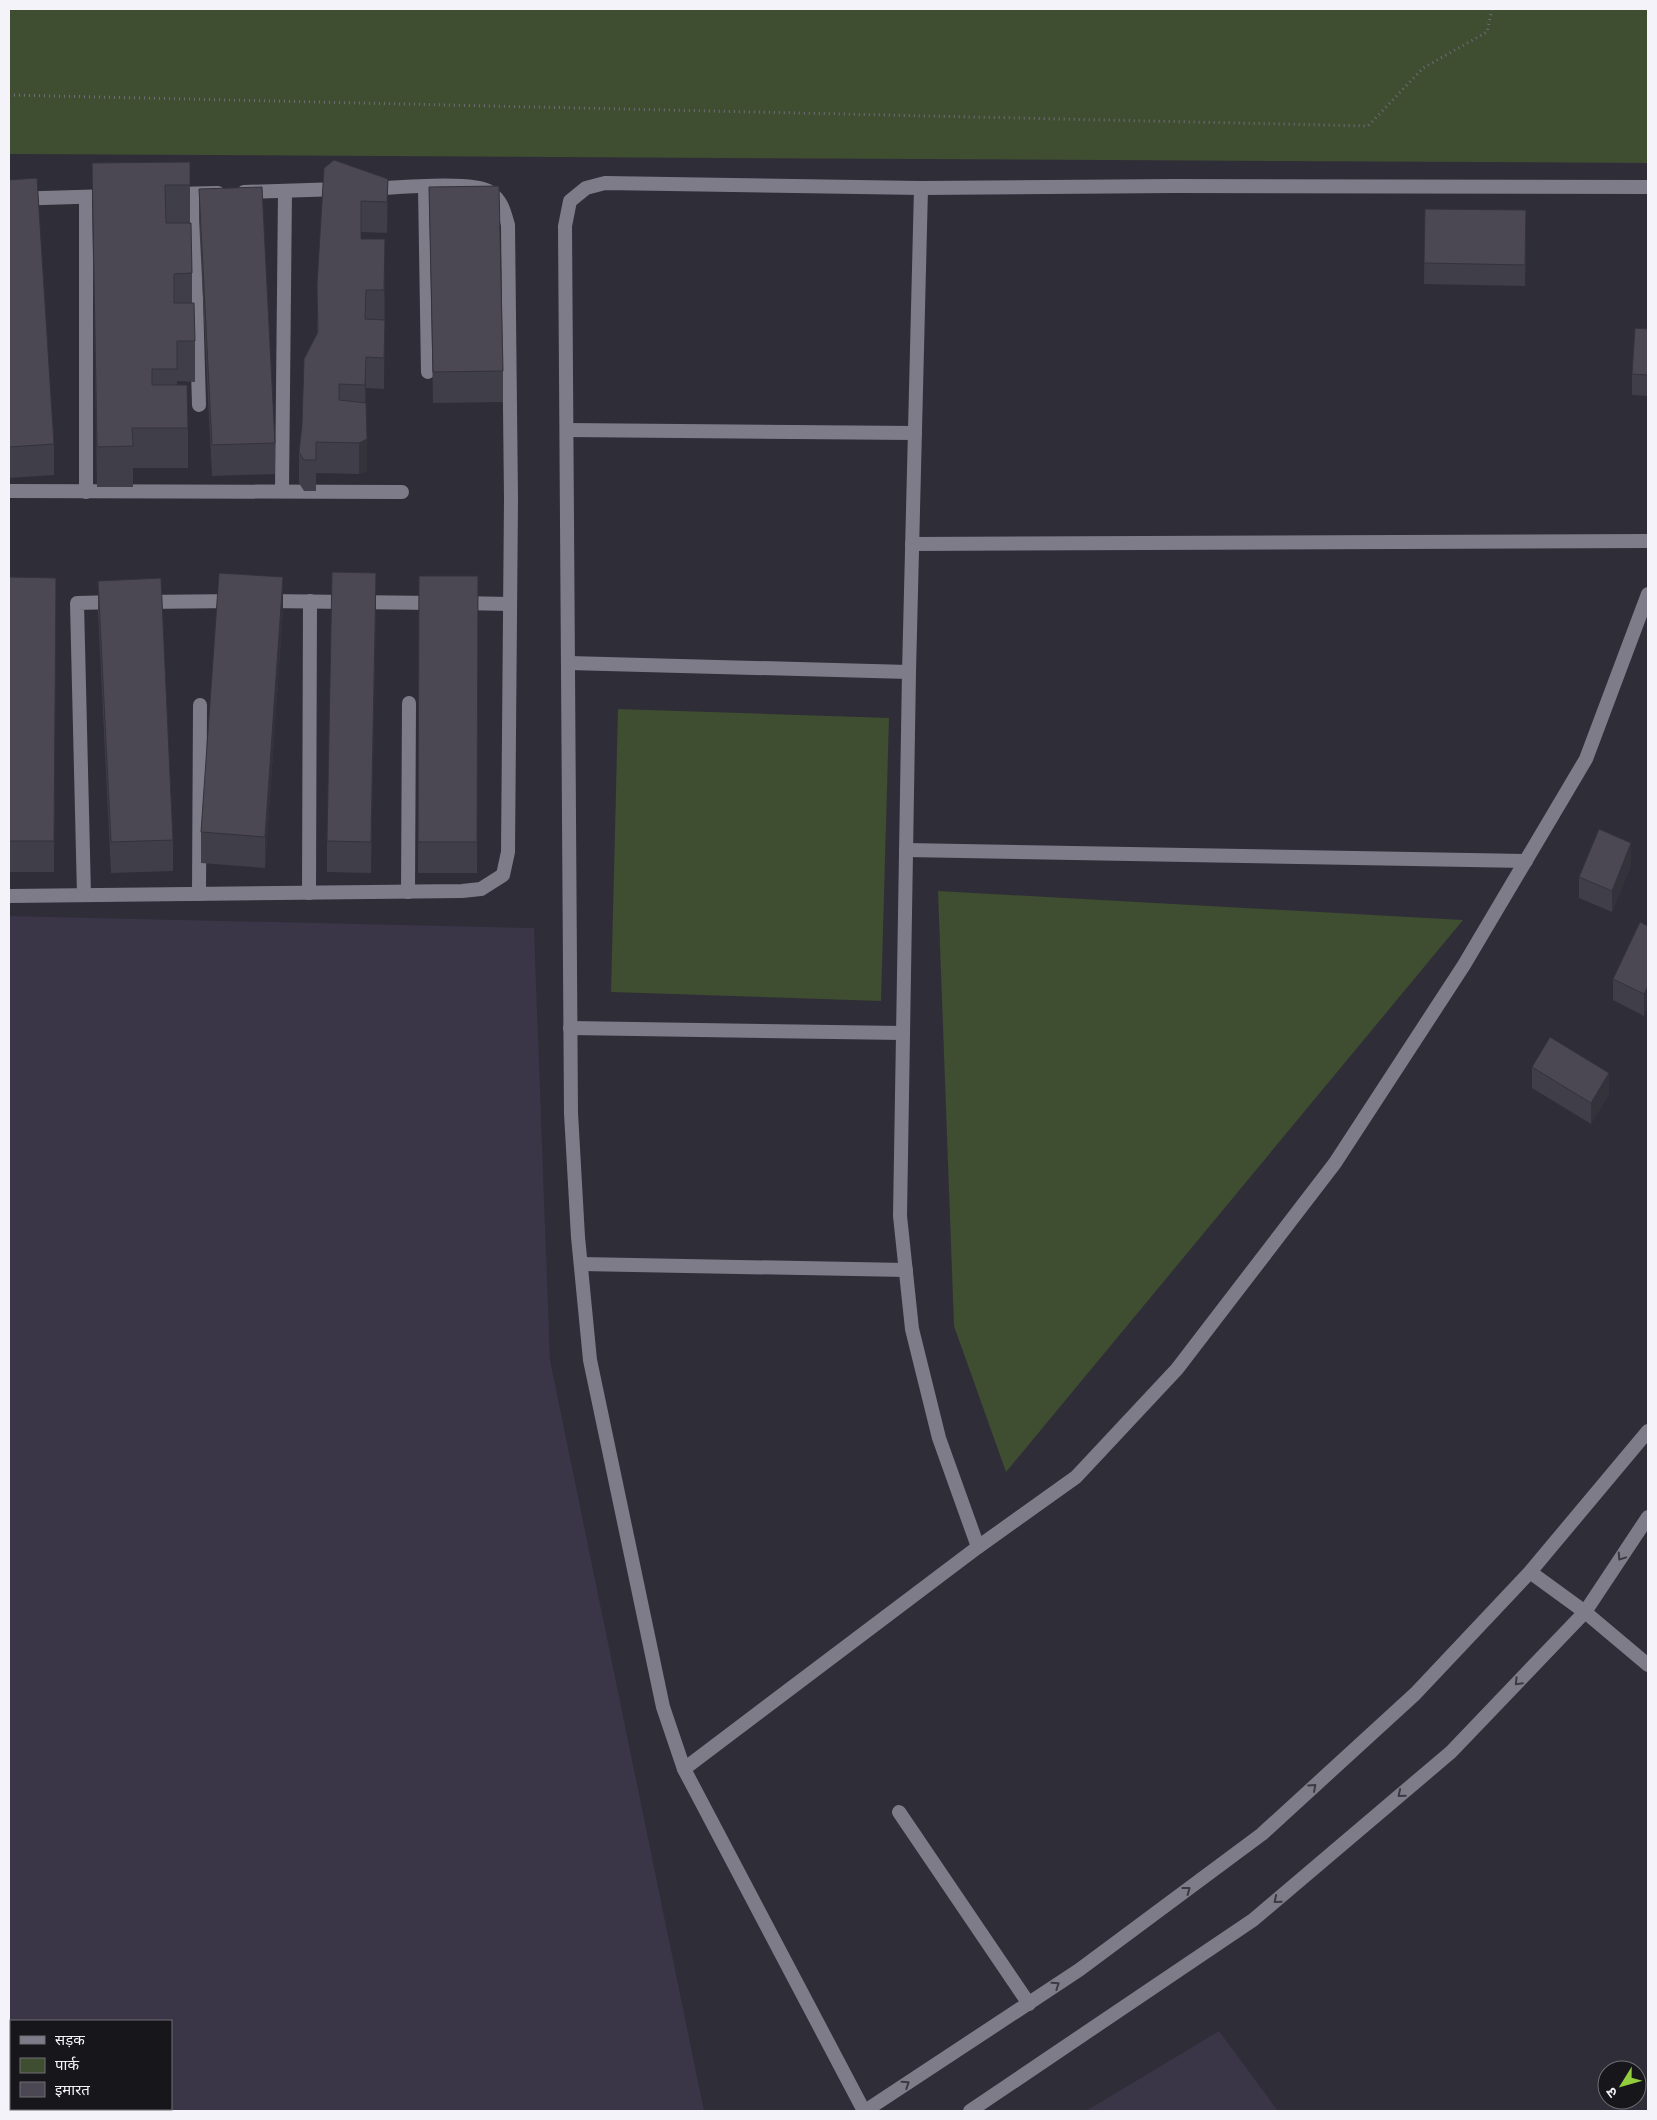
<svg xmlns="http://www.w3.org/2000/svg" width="1657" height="2120" font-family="Commissioner,'Noto Sans Devanagari',sans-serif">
	<rect width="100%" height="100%" fill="#2f2d38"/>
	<!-- built -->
	<g fill="#3a3547" fill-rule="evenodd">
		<path d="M9,916L534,928L550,1360L704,2111H9ZM11,2021H171V2109H11Z"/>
		<polygon points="1219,2031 1278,2111 1086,2111"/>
	</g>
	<!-- green -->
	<g fill="#3f4d31">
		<polygon points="9,9 1648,9 1648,163 9,154"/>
		<polygon points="618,709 889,718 881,1001 611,992"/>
		<polygon points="938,891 1463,920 1006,1472 954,1326"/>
	</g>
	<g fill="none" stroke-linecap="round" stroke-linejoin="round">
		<!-- path -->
		<polyline stroke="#6f6e77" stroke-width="3" stroke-dasharray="1 4" stroke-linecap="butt" points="9,95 1368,126 1423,68 1487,32 1492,9"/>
		<!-- minor -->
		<g stroke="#7f7c8a" stroke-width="14">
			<polyline points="425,187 428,372"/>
			<polyline points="244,192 340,189"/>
			<polyline points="172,194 218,193"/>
			<polyline points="193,194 199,405"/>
			<polyline points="86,197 86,492"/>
			<polyline points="9,199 110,196"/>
			<polyline points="567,430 915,433"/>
			<polyline points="9,491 402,492"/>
			<polyline points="282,491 285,191"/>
			<polyline points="912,544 1648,541"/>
			<polyline points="266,601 436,603"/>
			<polyline points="143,602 237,601"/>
			<polyline points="460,603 510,604"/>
			<polyline points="569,663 909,672"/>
			<polyline points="906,850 1526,861"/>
			<polyline points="408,892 409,703"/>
			<polyline points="309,893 310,601"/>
			<polyline points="199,894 200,705"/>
			<polyline points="84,895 77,603 117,602"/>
			<path d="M9,896L462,891L481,889L503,875L508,852L511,498L508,225C504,211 502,201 490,192C474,180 392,188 369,189"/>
			<polyline points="570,1028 903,1033"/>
			<polyline points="581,1264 906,1270"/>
			<polyline points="978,1547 939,1438 912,1329 900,1216 909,672 921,188 1174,186 1648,187"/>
			<polyline points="1530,1572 1585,1612 1648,1665"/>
			<polyline points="684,1769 663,1707 590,1360 578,1237 571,1113 565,226 570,201 586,188 605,183 921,188"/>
			<polyline points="899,1812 1029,2004"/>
			<polyline points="864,2111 684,1769 978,1547 1076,1477 1177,1369 1335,1163 1464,965 1586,759 1648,594"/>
		</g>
		<!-- tertiary -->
		<g stroke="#7f7c8a" stroke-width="14">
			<polyline points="865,2111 1079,1970 1262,1834 1415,1694 1530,1572 1648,1431"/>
			<polyline points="970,2111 1253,1920 1451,1752 1585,1612 1648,1517"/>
		</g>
	</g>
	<!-- wall -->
	<g fill="#403e48">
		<polygon points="334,160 388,179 387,233 361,232 361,239 385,271 384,389 366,388 365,403 367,471 359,474 316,473 316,491 304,491 299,483 299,452 317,333 317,284"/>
		<polygon points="190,162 190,223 192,273 192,303 195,341 195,382 177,381 177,385 188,428 188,468 133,468 133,487 97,487 92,204 92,163"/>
		<polygon points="9,180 54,444 54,475 9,478"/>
		<polygon points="429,187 503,371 503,402 433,403"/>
		<polygon points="199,189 275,443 275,474 212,476 199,220"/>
		<polygon points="1425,209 1526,232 1525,286 1424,284"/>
		<polygon points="1648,329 1648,396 1632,395 1632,374"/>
		<polygon points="419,576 478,576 477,873 418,873"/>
		<polygon points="9,577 56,578 54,872 9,872"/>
		<polygon points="98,581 173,840 173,871 111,873 98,612"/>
		<polygon points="376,604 371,873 327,872 327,841"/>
		<polygon points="283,608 265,868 201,863 201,832"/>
		<polygon points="1631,865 1612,912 1579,898 1579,877"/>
		<polygon points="1648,926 1648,1008 1644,1016 1613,1000 1613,979"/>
		<polygon points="1532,1067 1609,1094 1591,1124 1532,1088"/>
	</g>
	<!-- shaded-wall -->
	<g fill="#34323b">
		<polygon points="388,179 388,210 387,233 387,202"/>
		<polygon points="385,239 385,271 384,321 384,290"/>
		<polygon points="385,320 385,351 384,389 384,358"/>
		<polygon points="366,357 366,388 365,416 365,385"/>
		<polygon points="367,439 367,471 359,474 359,443"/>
		<polygon points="376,573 376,604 371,873 371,842"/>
		<polygon points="283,577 283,608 265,868 265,837"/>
		<polygon points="1631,843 1631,865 1612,912 1612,891"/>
		<polygon points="1648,986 1648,1008 1644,1016 1644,994"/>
		<polygon points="1609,1073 1609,1094 1591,1124 1591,1103"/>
	</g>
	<!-- building -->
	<g fill="#4b4854" stroke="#34323b">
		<polygon points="334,160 388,179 387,202 361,201 361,239 385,239 384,290 366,290 365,319 385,320 384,358 366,357 365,385 339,384 339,400 366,403 367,439 359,443 316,442 316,460 304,460 299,452 302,424 304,359 318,332 317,284 324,168"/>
		<polygon points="190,162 190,185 165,185 166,223 191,223 192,273 174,274 174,303 194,303 195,341 177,341 177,369 152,369 152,385 187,385 188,428 132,428 133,446 97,447 92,163"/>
		<polygon points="37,178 54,444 9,447 9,180"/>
		<polygon points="499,186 503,371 433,372 429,187"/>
		<polygon points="262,187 275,443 212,445 199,189"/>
		<polygon points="1425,209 1526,210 1525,265 1424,263"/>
		<polygon points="1635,328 1648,329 1648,375 1632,374"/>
		<polygon points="332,572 376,573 371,842 327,841"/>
		<polygon points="219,573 283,577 265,837 201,832"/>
		<polygon points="419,576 478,576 477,842 418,842"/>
		<polygon points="9,577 56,578 54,841 9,841"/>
		<polygon points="161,578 173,840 111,842 98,581"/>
		<polygon points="1599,829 1631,843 1612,891 1579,877"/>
		<polygon points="1640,922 1648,926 1648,986 1644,994 1613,979"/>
		<polygon points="1550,1037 1609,1073 1591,1103 1532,1067"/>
	</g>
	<!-- one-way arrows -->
	<defs><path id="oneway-chevron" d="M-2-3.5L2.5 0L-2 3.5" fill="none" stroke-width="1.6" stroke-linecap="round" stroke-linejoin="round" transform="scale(1.25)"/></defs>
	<g stroke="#3b3a42">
		<use href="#oneway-chevron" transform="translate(1621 1557) rotate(124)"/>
		<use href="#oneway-chevron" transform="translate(1518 1682) rotate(134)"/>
		<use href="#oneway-chevron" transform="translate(1313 1787) rotate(-42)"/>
		<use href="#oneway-chevron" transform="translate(1401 1794) rotate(140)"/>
		<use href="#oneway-chevron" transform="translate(1187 1890) rotate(-37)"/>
		<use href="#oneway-chevron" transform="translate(1277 1900) rotate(140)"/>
		<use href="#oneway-chevron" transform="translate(1056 1985) rotate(-34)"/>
		<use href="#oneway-chevron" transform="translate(906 2084) rotate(-33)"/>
	</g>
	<!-- border -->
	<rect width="1657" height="2120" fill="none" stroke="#f4f3fa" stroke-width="20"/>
	<!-- legend -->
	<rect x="10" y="2020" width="162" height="90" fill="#17161b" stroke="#6f6e74"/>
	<rect x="20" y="2036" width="25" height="8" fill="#7f7c8a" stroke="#6f6e74"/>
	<text x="55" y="2045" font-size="15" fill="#f4f3fa">सड़क</text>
	<rect x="20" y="2058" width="25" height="15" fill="#3f4d31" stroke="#6f6e74"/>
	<text x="55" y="2070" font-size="15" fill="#f4f3fa">पार्क</text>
	<rect x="20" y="2082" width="25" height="15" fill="#4b4854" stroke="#6f6e74"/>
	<text x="55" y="2095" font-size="15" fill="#f4f3fa">इमारत</text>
	<!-- north arrow -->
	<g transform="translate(1622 2085) rotate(233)"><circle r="24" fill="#17161b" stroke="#6f6e74"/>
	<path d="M0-4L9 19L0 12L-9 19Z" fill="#92cd3e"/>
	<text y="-8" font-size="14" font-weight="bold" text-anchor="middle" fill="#f4f3fa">उ</text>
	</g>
</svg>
